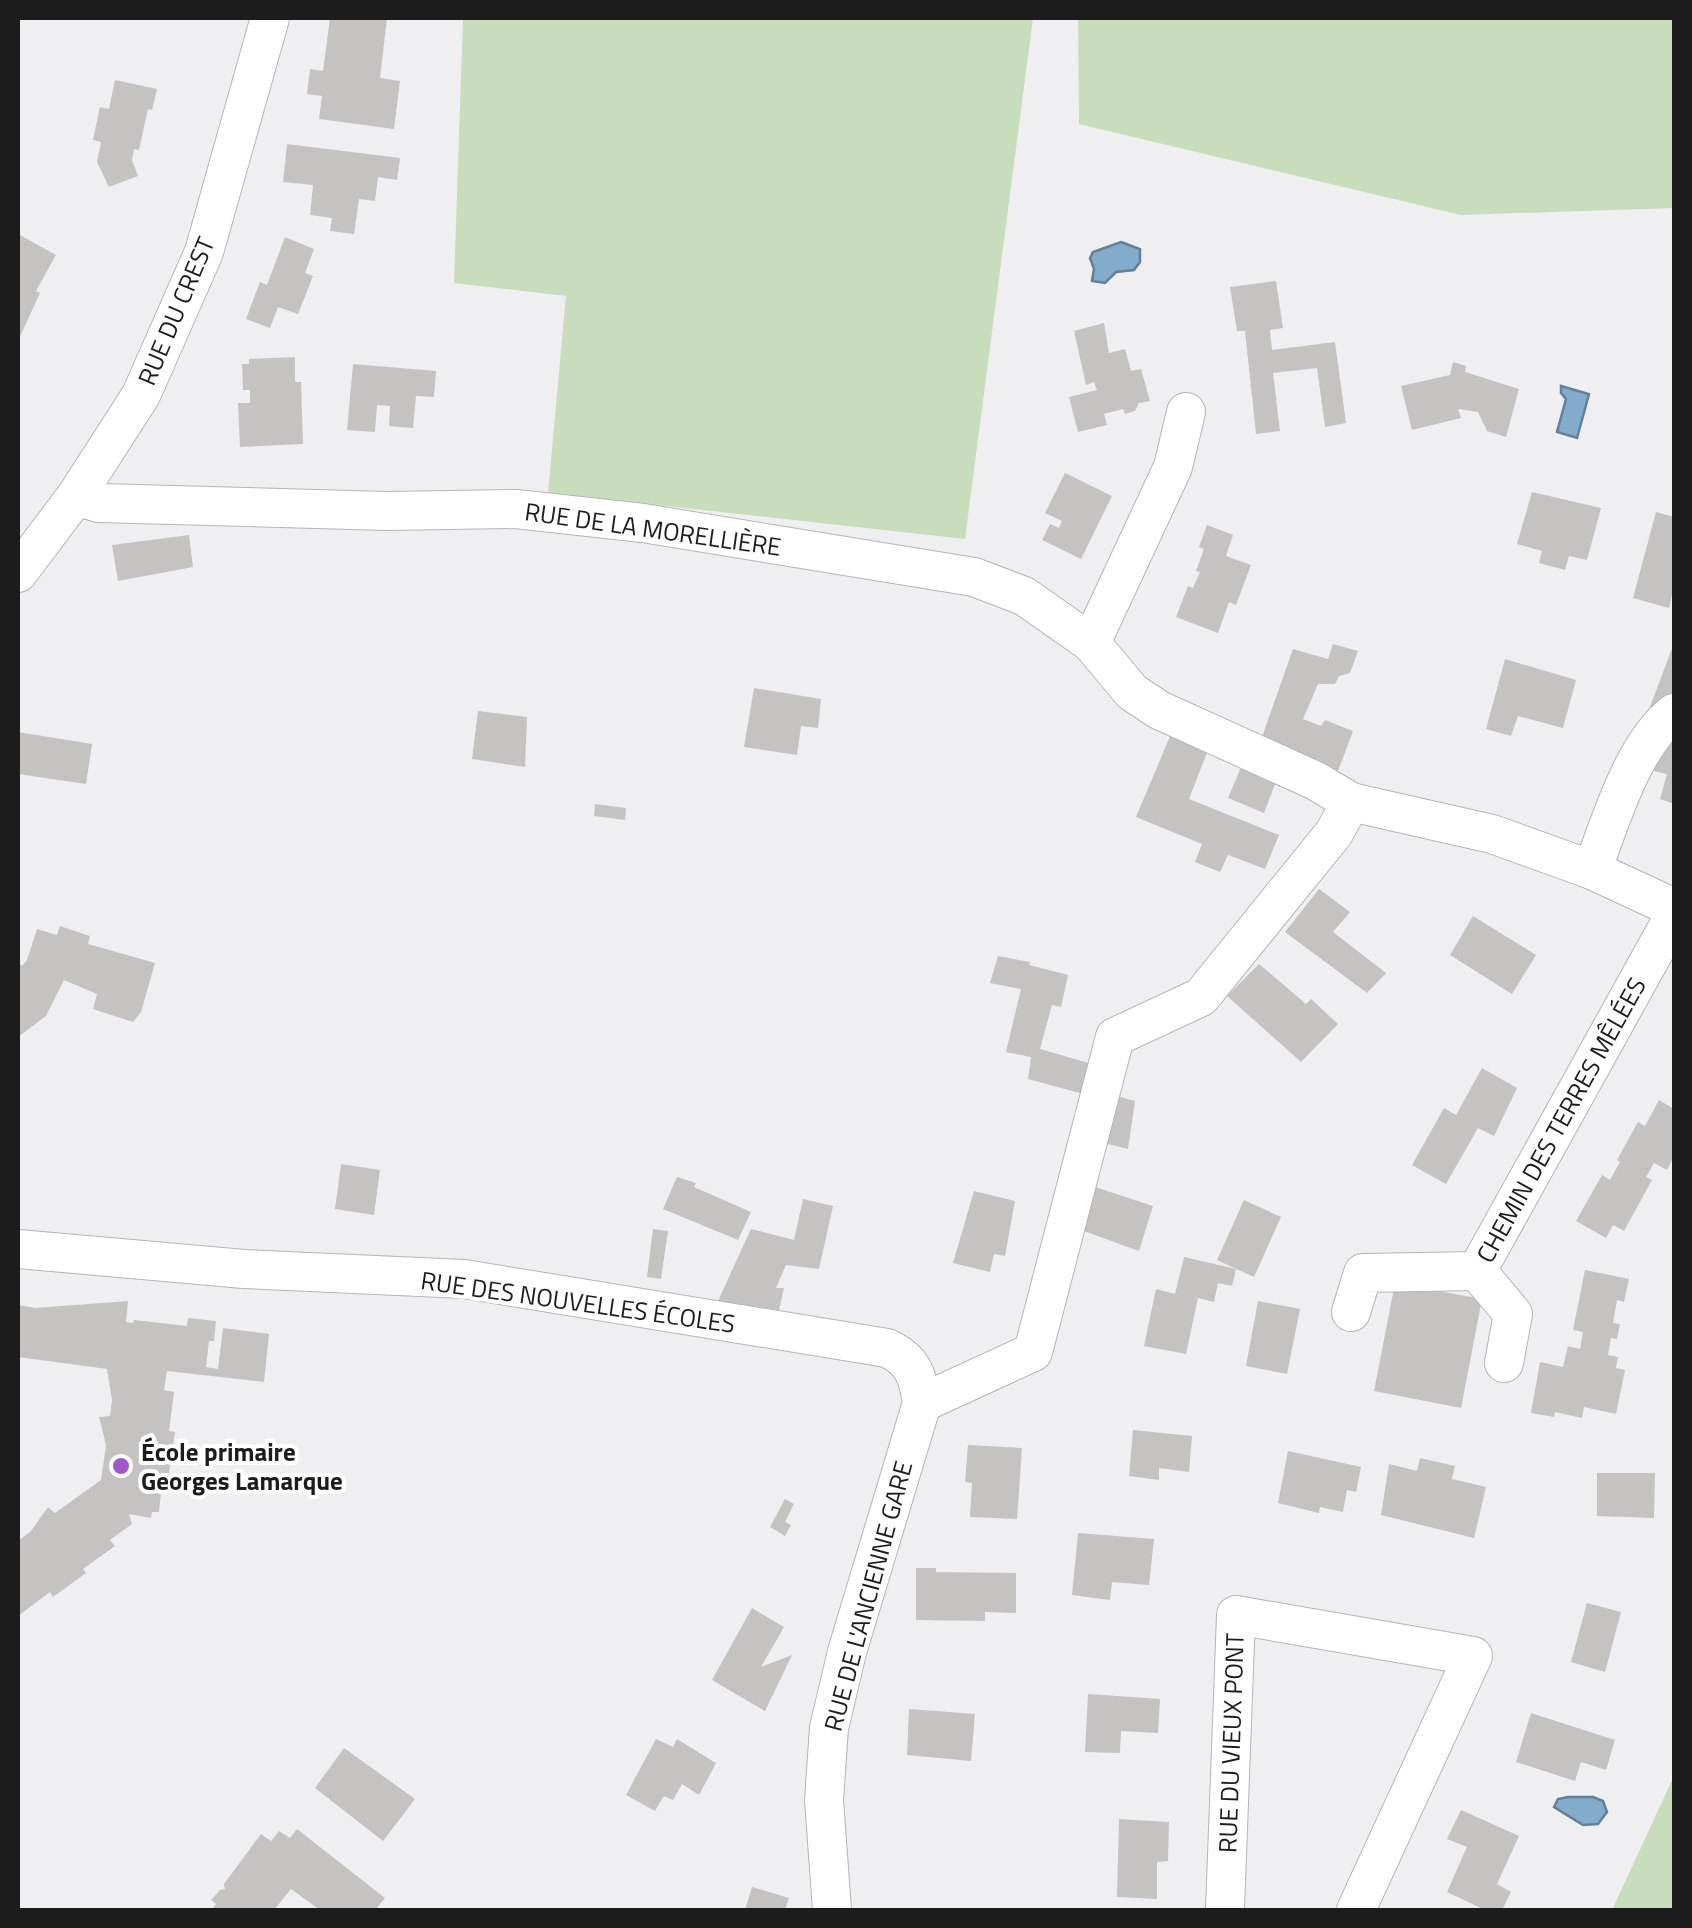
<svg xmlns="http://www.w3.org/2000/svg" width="1692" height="1928" font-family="'Titillium Web',sans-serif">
	<rect width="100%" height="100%" fill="#efeff1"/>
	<!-- green -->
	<g fill="#c8ddbb">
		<polygon points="463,18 1033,18 965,539 548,493 566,296 454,283"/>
		<polygon points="1078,18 1674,18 1674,208 1461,215 1079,124"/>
		<polygon points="1674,1776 1674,1910 1612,1910"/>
	</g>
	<!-- water -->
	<g fill="#82abcc" stroke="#638098" stroke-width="2.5">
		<polygon points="1121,242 1140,249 1140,262 1134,270 1116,272 1105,283 1092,281 1094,269 1090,258 1093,252"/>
		<polygon points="1561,386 1589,394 1577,438 1557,432 1566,399 1561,393"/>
		<polygon points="1568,1797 1593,1797 1603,1801 1607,1812 1598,1824 1583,1825 1554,1807 1558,1799"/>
	</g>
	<!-- building -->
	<g fill="#c4c3c2">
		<polygon points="330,18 387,18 380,78 400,81 394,129 319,119 322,96 307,94 310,69 323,71"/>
		<polygon points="115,80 157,89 152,110 148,109 139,150 134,149 132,160 138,176 109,187 97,162 101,142 93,140 100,107 109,109"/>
		<polygon points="287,144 400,158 397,180 378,177 375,201 359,199 354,234 330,231 332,218 310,215 313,185 283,182"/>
		<polygon points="18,234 56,255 36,291 40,293 18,341"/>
		<polygon points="285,237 314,249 305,273 313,276 298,314 278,307 270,328 246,319 260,282 267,285"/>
		<polygon points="1276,281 1283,328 1270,330 1272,350 1335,342 1346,423 1325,427 1317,368 1273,373 1280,431 1256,434 1245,331 1237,331 1230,287"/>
		<polygon points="1104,323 1109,353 1125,349 1131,371 1141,369 1150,401 1139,403 1135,411 1125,414 1123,409 1104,414 1107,425 1078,432 1069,397 1097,390 1094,382 1086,385 1074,331"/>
		<polygon points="295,357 295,382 301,382 303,444 240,447 238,403 250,403 250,390 243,390 242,364 249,364 249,359"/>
		<polygon points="1453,362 1466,366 1465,372 1519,389 1506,437 1487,431 1478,412 1458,409 1461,418 1412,430 1401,386 1450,375"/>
		<polygon points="353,364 436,371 434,397 416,396 413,428 389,426 390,406 377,405 375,432 347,430"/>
		<polygon points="1065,473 1112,496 1081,559 1042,540 1050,524 1059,528 1062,521 1045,513"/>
		<polygon points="1532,492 1601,508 1587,560 1569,556 1565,570 1539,563 1542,551 1517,544"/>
		<polygon points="1656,512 1674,517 1674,586 1669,608 1633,598"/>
		<polygon points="1207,525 1233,535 1226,556 1251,565 1236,605 1229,602 1218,633 1176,617 1188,586 1193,588 1200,572 1196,571 1204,549 1199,547"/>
		<polygon points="189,535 193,567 118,581 112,545"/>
		<polygon points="1674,643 1674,702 1663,711 1650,707"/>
		<polygon points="1333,644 1358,651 1350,673 1339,676 1335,684 1318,684 1303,719 1321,726 1325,720 1353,731 1338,771 1262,737 1293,649 1328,659"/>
		<polygon points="1505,659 1576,680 1563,728 1518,716 1511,736 1486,729"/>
		<polygon points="754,688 821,699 818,728 801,726 797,755 744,747"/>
		<polygon points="478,711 527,717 525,767 472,759"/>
		<polygon points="1674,724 1674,804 1660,799 1667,774 1645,769"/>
		<polygon points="18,732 92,744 86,784 18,774"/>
		<polygon points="1171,734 1208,750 1189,799 1279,835 1265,869 1228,855 1220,872 1195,862 1202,844 1136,817"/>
		<polygon points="1242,765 1277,779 1264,813 1228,798"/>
		<polygon points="595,804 626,808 625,820 594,816"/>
		<polygon points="1319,889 1350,912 1333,932 1386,973 1367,993 1285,932"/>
		<polygon points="1473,916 1536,955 1512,994 1450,955"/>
		<polygon points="60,926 90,936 88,944 155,963 141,1012 133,1022 93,1009 97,994 64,980 46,1016 18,1037 18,962 22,966 27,960 37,929 57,935"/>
		<polygon points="998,956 1030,962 1029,965 1068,975 1061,1007 1052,1005 1040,1049 1099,1066 1091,1096 1028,1079 1031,1057 1006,1052 1021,989 990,983"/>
		<polygon points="1259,964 1306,1004 1311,999 1338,1024 1301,1062 1227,996"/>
		<polygon points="1482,1068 1517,1088 1494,1136 1478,1128 1446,1184 1412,1165 1444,1108 1456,1115"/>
		<polygon points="1113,1095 1135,1101 1128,1149 1104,1143"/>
		<polygon points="1659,1100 1674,1109 1674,1156 1667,1170 1654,1163 1646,1177 1652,1180 1624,1231 1613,1225 1606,1238 1576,1221 1602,1175 1610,1180 1620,1162 1617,1160 1638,1122 1645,1126"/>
		<polygon points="341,1164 380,1170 374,1215 335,1209"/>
		<polygon points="677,1177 696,1183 694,1187 751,1212 738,1240 663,1209"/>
		<polygon points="1095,1187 1153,1206 1139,1251 1081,1230"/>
		<polygon points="974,1191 1015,1201 1005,1256 994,1254 990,1272 953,1263"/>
		<polygon points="803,1199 833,1206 819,1269 786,1265 776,1288 784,1288 779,1310 718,1301 751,1229 794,1240"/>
		<polygon points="1244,1200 1281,1217 1254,1277 1217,1260"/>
		<polygon points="653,1229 668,1231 661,1279 647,1277"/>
		<polygon points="1184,1257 1236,1269 1232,1286 1218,1283 1214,1302 1198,1298 1186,1354 1144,1346 1156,1289 1175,1294"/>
		<polygon points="1585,1270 1629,1279 1624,1302 1617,1300 1613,1323 1620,1324 1617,1339 1611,1338 1608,1355 1618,1357 1616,1368 1625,1370 1616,1414 1584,1407 1582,1418 1555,1412 1554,1417 1531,1413 1540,1362 1563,1367 1568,1346 1580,1349 1583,1332 1573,1330"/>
		<polygon points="1395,1283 1482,1299 1461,1408 1374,1391"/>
		<polygon points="128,1301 126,1322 133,1323 134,1320 187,1326 188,1318 216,1321 214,1341 209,1341 206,1367 218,1369 223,1328 269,1334 264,1382 167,1371 164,1390 174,1392 169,1431 175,1432 169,1473 163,1473 159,1512 152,1512 151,1518 129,1514 132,1524 110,1540 115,1546 83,1569 86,1573 53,1597 50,1592 18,1616 18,1541 31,1531 48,1507 55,1513 101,1480 106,1445 99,1417 110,1416 112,1400 107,1369 18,1357 18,1305 35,1308"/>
		<polygon points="1258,1301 1300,1309 1287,1374 1246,1366"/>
		<polygon points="1133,1430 1192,1436 1189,1472 1159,1468 1159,1480 1129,1476"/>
		<polygon points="968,1445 1022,1448 1017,1519 970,1517 972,1483 965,1482"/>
		<polygon points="1288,1451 1361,1467 1356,1492 1347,1490 1343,1512 1320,1507 1319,1513 1278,1503"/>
		<polygon points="1420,1458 1455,1466 1452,1479 1486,1487 1474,1538 1381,1515 1389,1464 1417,1471"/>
		<polygon points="1597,1473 1655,1473 1654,1518 1597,1516"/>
		<polygon points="785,1499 794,1504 785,1522 791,1525 785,1536 770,1527"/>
		<polygon points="1078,1533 1154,1539 1149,1585 1112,1582 1110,1600 1072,1595"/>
		<polygon points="916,1568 936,1568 936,1572 1016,1573 1016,1613 985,1612 985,1621 916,1620"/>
		<polygon points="1587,1603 1621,1612 1605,1672 1571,1662"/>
		<polygon points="752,1608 784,1627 761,1667 792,1655 765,1711 712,1680"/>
		<polygon points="1088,1694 1160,1699 1158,1733 1121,1731 1120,1753 1085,1752"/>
		<polygon points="909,1709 975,1714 971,1761 907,1755"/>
		<polygon points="1531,1713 1615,1740 1606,1770 1581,1762 1575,1781 1516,1762"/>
		<polygon points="656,1739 673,1747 677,1739 716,1763 699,1795 682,1784 673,1800 664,1796 655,1811 626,1795"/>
		<polygon points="344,1748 415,1799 383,1841 315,1788"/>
		<polygon points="1461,1810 1519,1836 1497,1884 1511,1892 1502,1910 1485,1910 1447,1892 1467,1847 1447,1839"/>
		<polygon points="1119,1819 1169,1822 1168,1861 1157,1862 1157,1899 1117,1897"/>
		<polygon points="297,1829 385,1898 375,1910 320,1910 291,1889 274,1910 211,1910 216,1904 211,1900 220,1890 225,1889 224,1884 261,1834 271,1841 279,1831 290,1838"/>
		<polygon points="752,1887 789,1898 785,1910 745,1910"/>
	</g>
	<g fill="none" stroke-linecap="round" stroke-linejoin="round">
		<!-- minor casing -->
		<g stroke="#b5b5b6" stroke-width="40">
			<g id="minor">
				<polyline points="76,496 99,503 387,511 516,509 643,523 974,577 1024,596 1091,643 1132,692 1159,710 1316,781 1351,802 1492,834 1592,870 1674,908"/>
				<polyline points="18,573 76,496 141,395 204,252 270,18"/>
				<polyline points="1091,643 1173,467 1186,412"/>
				<path d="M1592,870C1611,821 1632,746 1674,713"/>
				<path d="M18,1249L244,1269L464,1279L887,1348C913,1360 918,1376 922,1403L847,1652L829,1728L824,1800L832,1910"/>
				<polyline points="1477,1271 1513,1314 1504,1363"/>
				<polyline points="1351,1312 1363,1273 1477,1271 1674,916"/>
				<polyline points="922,1403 1033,1352 1115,1037 1201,997 1334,833 1351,802"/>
				<polyline points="1225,1910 1236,1615 1473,1656 1356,1910"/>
			</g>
		</g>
		<!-- minor -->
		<use href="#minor" stroke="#fff" stroke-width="38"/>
	</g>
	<!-- markers -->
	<circle fill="#a258cb" stroke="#fff" stroke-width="4" cx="121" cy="1466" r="10"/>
	<g text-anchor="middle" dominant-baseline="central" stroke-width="8" stroke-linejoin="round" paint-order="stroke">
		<!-- street labels -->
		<g font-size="25" fill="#1c1c1d" stroke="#fff">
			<text transform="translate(176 311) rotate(-67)">RUE DU CREST</text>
			<text transform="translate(653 529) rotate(8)">RUE DE LA MORELLIÈRE</text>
			<text transform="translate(1561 1120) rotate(-61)">CHEMIN DES TERRES MÊLÉES</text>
			<text transform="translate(578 1302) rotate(8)">RUE DES NOUVELLES ÉCOLES</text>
			<text transform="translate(868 1596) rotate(-75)">RUE DE L'ANCIENNE GARE</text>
			<text transform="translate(1231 1743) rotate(-88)">RUE DU VIEUX PONT</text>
		</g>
		<!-- poi labels -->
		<g font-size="25" font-weight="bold" fill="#1c1c1d" stroke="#fff" text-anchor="start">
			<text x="141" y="1452">École primaire<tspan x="141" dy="29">Georges Lamarque</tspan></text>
		</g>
	</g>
	<!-- border -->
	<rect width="1692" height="1928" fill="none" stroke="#1c1c1d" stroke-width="40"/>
</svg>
